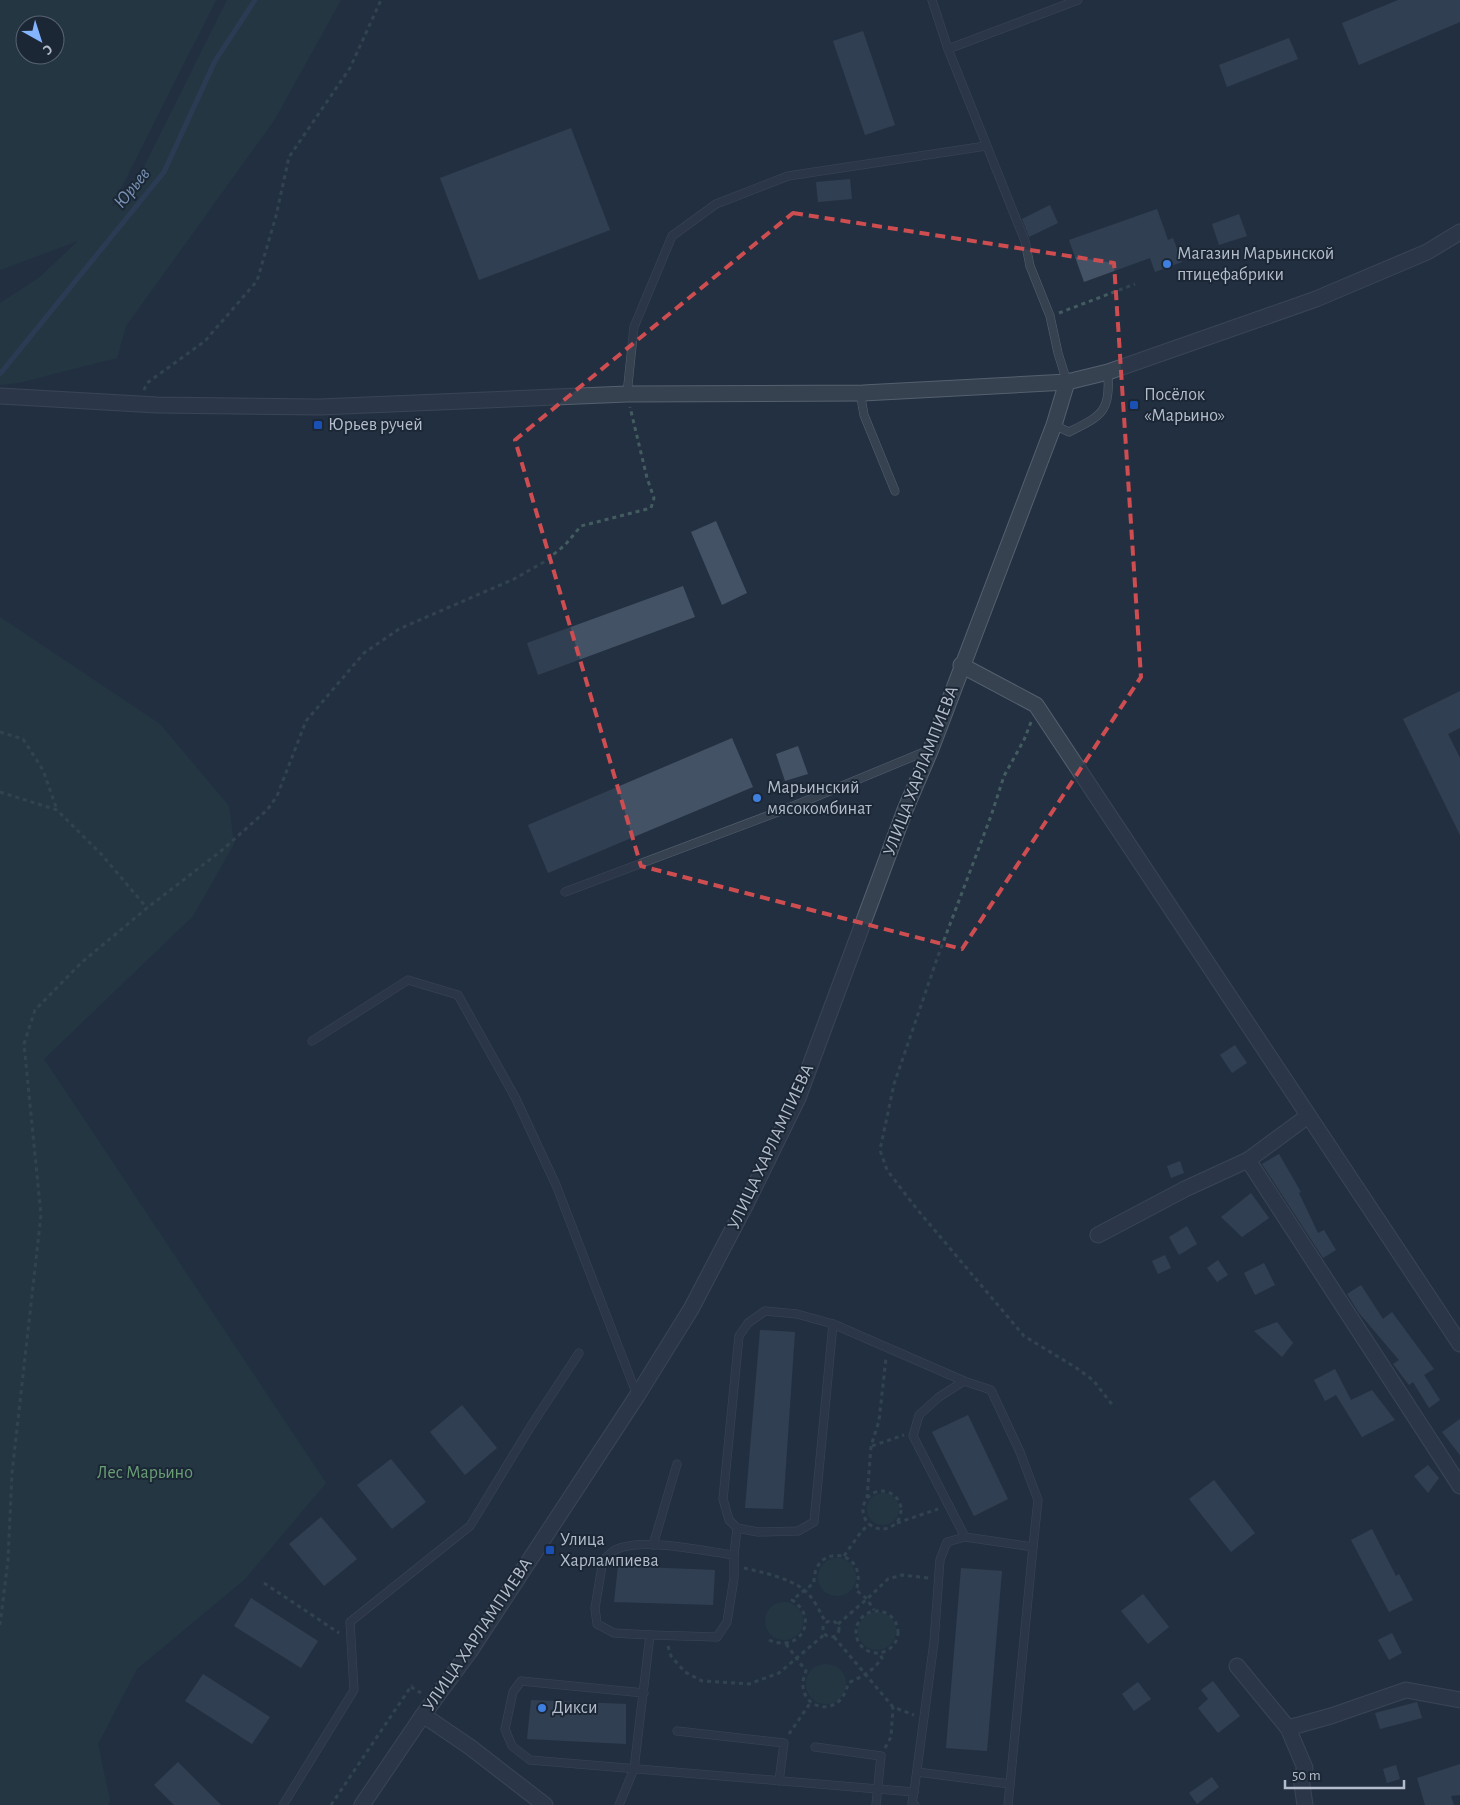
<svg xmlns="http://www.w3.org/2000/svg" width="1460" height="1805" font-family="'Alegreya Sans',sans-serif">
	<rect width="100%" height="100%" fill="#233041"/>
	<!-- green -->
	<g fill="#253f42" fill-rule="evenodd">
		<path d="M0,0H216L111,208L135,185L227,0H341L275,119L126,326L117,358L18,383L0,385V303L40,277L78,241L0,270ZM25,25H55V55H25Z"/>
		<polygon points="0,617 160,724 229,806 234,844 193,916 44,1059 326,1483 245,1579 137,1669 98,1744 110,1800 108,1805 0,1805"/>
		<circle cx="883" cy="1509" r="16"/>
		<circle cx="837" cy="1577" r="19"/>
		<circle cx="784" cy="1621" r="19"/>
		<circle cx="877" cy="1631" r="19"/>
		<circle cx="826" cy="1684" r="20"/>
	</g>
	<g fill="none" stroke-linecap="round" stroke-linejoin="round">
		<!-- stream -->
		<polyline stroke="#354b69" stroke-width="5" points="0,374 164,172 215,61 255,0"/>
	</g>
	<!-- building -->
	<g fill="#445266">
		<polygon points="1398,0 1460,0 1460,22 1359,65 1342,23"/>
		<polygon points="863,31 895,125 865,135 833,41"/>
		<polygon points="1289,38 1298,59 1227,87 1219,65"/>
		<polygon points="571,128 610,230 479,280 440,178"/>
		<polygon points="850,179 852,199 818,202 816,182"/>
		<polygon points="1050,205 1058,223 1029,237 1022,219"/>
		<polygon points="1157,209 1168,240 1173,238 1182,262 1155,272 1150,258 1084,282 1069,240"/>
		<polygon points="1239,214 1247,236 1219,245 1212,224"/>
		<polygon points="716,521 747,593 722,605 691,532"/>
		<polygon points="683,586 695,617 538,675 527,643"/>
		<polygon points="1460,691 1460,728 1448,734 1460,758 1460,835 1403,719"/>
		<polygon points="732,738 753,787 548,873 528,825"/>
		<polygon points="798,746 808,774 785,781 776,754"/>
		<polygon points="1235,1045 1247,1063 1232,1073 1220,1055"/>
		<polygon points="1279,1154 1301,1192 1299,1193 1318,1233 1324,1230 1336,1250 1323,1258 1262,1164"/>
		<polygon points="1180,1161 1184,1173 1171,1178 1167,1166"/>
		<polygon points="1251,1193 1269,1218 1242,1237 1221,1217"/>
		<polygon points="1187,1226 1197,1244 1179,1255 1169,1237"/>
		<polygon points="1165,1255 1171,1268 1158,1274 1152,1261"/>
		<polygon points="1218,1260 1228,1275 1217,1282 1207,1268"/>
		<polygon points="1264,1263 1275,1285 1255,1295 1244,1273"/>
		<polygon points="1361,1285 1383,1319 1392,1312 1434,1369 1424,1375 1440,1400 1429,1408 1413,1382 1409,1385 1393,1364 1399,1360 1359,1313 1347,1294"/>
		<polygon points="1277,1322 1293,1343 1282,1357 1254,1331"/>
		<polygon points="760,1330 795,1332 783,1509 745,1508"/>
		<polygon points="1335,1369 1351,1400 1372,1390 1395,1420 1362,1437 1336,1395 1325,1401 1314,1380"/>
		<polygon points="462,1405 497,1448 465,1475 430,1432"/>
		<polygon points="968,1415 1008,1499 974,1516 932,1432"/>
		<polygon points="1460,1419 1460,1455 1442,1432"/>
		<polygon points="391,1459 426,1502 392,1529 357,1485"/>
		<polygon points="1428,1465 1439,1478 1428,1493 1414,1476"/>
		<polygon points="1214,1480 1255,1533 1231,1552 1189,1499"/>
		<polygon points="321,1517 357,1559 324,1586 289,1544"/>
		<polygon points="1372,1529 1396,1576 1399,1574 1413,1600 1389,1612 1351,1540"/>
		<polygon points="618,1566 715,1570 713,1605 614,1602"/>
		<polygon points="961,1568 1002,1571 987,1751 946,1748"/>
		<polygon points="1143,1594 1169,1627 1148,1644 1121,1611"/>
		<polygon points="251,1598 318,1641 301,1668 234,1626"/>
		<polygon points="1392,1633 1402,1653 1389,1660 1378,1640"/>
		<polygon points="203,1674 270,1717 252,1744 185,1701"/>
		<polygon points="1213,1681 1240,1716 1218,1733 1198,1708 1208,1699 1201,1690"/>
		<polygon points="1138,1682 1151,1699 1134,1711 1122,1694"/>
		<polygon points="531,1700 626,1704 626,1744 527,1739"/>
		<polygon points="1417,1702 1422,1718 1380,1729 1375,1713"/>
		<polygon points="178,1762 221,1805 174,1805 154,1785"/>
		<polygon points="1460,1764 1460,1795 1451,1796 1454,1805 1425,1805 1417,1778"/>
		<polygon points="1396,1765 1400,1779 1387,1783 1383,1769"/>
		<polygon points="1212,1777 1219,1787 1197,1804 1189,1793"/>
	</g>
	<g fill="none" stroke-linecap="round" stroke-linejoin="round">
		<!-- lane casing -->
		<g stroke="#55606e" stroke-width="9">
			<g id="lane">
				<polyline points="932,0 948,49 1025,241 1030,266 1050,316 1058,353 1067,382"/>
				<polyline points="948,49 1078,0"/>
				<polyline points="863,393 861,398 864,415 895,491"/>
				<polyline points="627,394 634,327 672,236 716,204 788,176 986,146"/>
				<path d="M1054,425L1069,432C1103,415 1110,412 1108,372"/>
				<polyline points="565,892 791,807 929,750"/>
				<polyline points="312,1041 408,980 458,995 515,1097 556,1185 637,1395"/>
				<polyline points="737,1528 758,1532 798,1531 814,1522 833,1324"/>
				<polyline points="653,1545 677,1464"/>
				<polyline points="650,1635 717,1637 727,1622 734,1578 734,1555 737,1528 729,1520 723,1499 739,1336 748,1323 765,1311 797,1314 833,1324 964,1381 939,1397 919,1415 913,1436 965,1537 1033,1547 1038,1500 1020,1452 991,1390 964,1381"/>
				<polyline points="644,1693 521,1681 513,1692 505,1729 512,1746 530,1760 914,1792 934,1642 940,1560 947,1542 965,1537"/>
				<polyline points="677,1731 784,1743 779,1781"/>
				<polyline points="815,1747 881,1756 876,1805"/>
				<polyline points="917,1772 1010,1784"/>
				<polyline points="914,1792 912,1803 915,1805"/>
				<polyline points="283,1805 354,1690 350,1622 470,1526 531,1426 579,1353"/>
				<path d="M619,1805L634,1769L650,1635L614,1633L597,1624L595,1608L603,1560C607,1557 611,1552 615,1550C642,1537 703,1551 734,1555"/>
				<polyline points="1008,1805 1033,1547"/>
			</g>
		</g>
		<!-- street casing -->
		<g stroke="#55606e" stroke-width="17">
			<g id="street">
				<polyline points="0,396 157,405 320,407 627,394 863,393 1067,382 1108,372 1316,299 1427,252 1460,232"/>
				<polyline points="961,665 1036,705 1460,1344"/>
				<polyline points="1248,1160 1460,1486"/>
				<polyline points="1098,1235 1185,1189 1248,1160 1308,1116"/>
				<polyline points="1237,1666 1288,1728 1305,1768 1301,1778 1305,1805"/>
				<polyline points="423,1715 470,1747 545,1805"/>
				<polyline points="1288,1728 1331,1716 1406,1690 1460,1700"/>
				<polyline points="362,1805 423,1715 470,1651 637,1396 691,1309 746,1204 798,1098 905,810 931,749 1054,425 1067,382"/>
			</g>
		</g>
		<!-- path -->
		<g stroke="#435c5f" stroke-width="3" stroke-dasharray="4 4" stroke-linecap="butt">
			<polyline points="1059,313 1135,284"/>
			<polyline points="144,390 147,383 205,341 257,281 276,216 289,157 350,68 381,0"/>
			<polyline points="1031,722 1024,740 1004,776 991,816 938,956 894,1084 880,1150 887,1170 916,1208 1024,1336 1075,1367 1093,1380 1114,1407"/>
			<polyline points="0,732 23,739 43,770 57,810"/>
			<polyline points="0,792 57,810 102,855 147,908"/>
			<polyline points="872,1446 904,1435"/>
			<circle cx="882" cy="1510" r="19"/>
			<polyline points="867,1498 871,1446 879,1421 886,1358"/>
			<polyline points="897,1523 938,1509"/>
			<polyline points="844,1556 861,1532 869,1524"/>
			<path d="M744,1568C761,1572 790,1578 804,1590C814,1598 820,1612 826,1623"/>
			<polyline points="264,1583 339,1633"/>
			<circle cx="877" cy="1632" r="21"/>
			<circle cx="831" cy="1629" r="8"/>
			<polyline points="838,1624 867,1599 888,1579 902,1575 929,1578"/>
			<polyline points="0,1625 8,1560 12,1473 41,1215 24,1044 35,1010 81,963 147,908 221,851 267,810 277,796 306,721 364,653 399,629 514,579 544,562 565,545 581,526 651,508 654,498 647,478 630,407"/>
			<polyline points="834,1637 893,1707 914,1715"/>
			<path d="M769,1640C800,1654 820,1618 792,1600L814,1583C813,1541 870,1550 856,1590L867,1599L874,1610"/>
			<path d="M786,1644L806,1671C790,1708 841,1723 848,1683C863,1676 872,1672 882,1658L879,1653"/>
			<polyline points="668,1646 671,1656 685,1672 702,1681 749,1684 779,1673 825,1634"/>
			<polyline points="411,1687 421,1693"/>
			<polyline points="789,1734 811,1702"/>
			<polyline points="885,1748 891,1737 893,1707"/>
			<polyline points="331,1805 412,1685"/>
		</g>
		<!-- lane -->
		<use href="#lane" stroke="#374251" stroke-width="8"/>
		<!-- street -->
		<use href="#street" stroke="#374251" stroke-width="15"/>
	</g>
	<!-- marked area -->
	<path d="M0 0H1460V1805H0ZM793,213L1114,263L1141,677L962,949L641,866L515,440Z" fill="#233041" fill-opacity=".55" fill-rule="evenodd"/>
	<path fill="none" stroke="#ce4d51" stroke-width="4" stroke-dasharray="10 6" stroke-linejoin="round" d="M793,213L1114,263L1141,677L962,949L641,866L515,440Z"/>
	<!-- markers -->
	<g fill="#3f7fe0" stroke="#1c2736" stroke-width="2">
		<circle cx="1167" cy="264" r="5"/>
		<circle cx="757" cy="798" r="5"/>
		<circle cx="542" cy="1708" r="5"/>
	</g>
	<g fill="#1a4fb4" stroke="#1c2736" stroke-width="2">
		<rect x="1129" y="400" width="10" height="10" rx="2.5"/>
		<rect x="313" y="420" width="10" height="10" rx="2.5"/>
		<rect x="545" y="1545" width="10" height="10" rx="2.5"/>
	</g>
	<g text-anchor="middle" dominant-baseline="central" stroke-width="4" stroke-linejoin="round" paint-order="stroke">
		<!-- poi labels -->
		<g font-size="18" fill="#b4bdcb" stroke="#1c2736" text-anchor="start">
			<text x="1177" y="254">Магазин Марьинской<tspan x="1177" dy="21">птицефабрики</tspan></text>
			<text x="1144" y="395">Посёлок<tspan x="1144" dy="21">«Марьино»</tspan></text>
			<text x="328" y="425">Юрьев ручей</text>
			<text x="767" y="788">Марьинский<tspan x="767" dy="21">мясокомбинат</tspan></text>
			<text x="560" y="1540">Улица<tspan x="560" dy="21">Харлампиева</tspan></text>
			<text x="552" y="1708">Дикси</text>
		</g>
		<!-- street labels -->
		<g font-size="18" fill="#b4bdcb" stroke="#1c2736">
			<text transform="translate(921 771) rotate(-69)">УЛИЦА ХАРЛАМПИЕВА</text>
			<text transform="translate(771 1147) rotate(-65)">УЛИЦА ХАРЛАМПИЕВА</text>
			<text transform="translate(478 1635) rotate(-56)">УЛИЦА ХАРЛАМПИЕВА</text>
		</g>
		<!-- park labels -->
		<g font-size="18" fill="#699e75" stroke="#1c2736">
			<text x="145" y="1473">Лес Марьино</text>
		</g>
		<!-- water labels -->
		<g font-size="19" font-style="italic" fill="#7993b5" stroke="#1c2736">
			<text transform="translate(132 188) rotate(-51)">Юрьев</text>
		</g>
	</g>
	<!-- north arrow -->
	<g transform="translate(40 40) rotate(141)"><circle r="24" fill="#1c2736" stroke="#596372"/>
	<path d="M0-4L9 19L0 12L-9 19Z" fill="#85b4ff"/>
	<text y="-8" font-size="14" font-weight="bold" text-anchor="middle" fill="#b4bdcb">С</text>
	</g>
	<!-- scale -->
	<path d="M1285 1780v8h119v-8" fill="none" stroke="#b4bdcb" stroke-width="2.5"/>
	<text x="1292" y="1780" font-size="15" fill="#b4bdcb" stroke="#1c2736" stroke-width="4" paint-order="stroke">50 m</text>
</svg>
